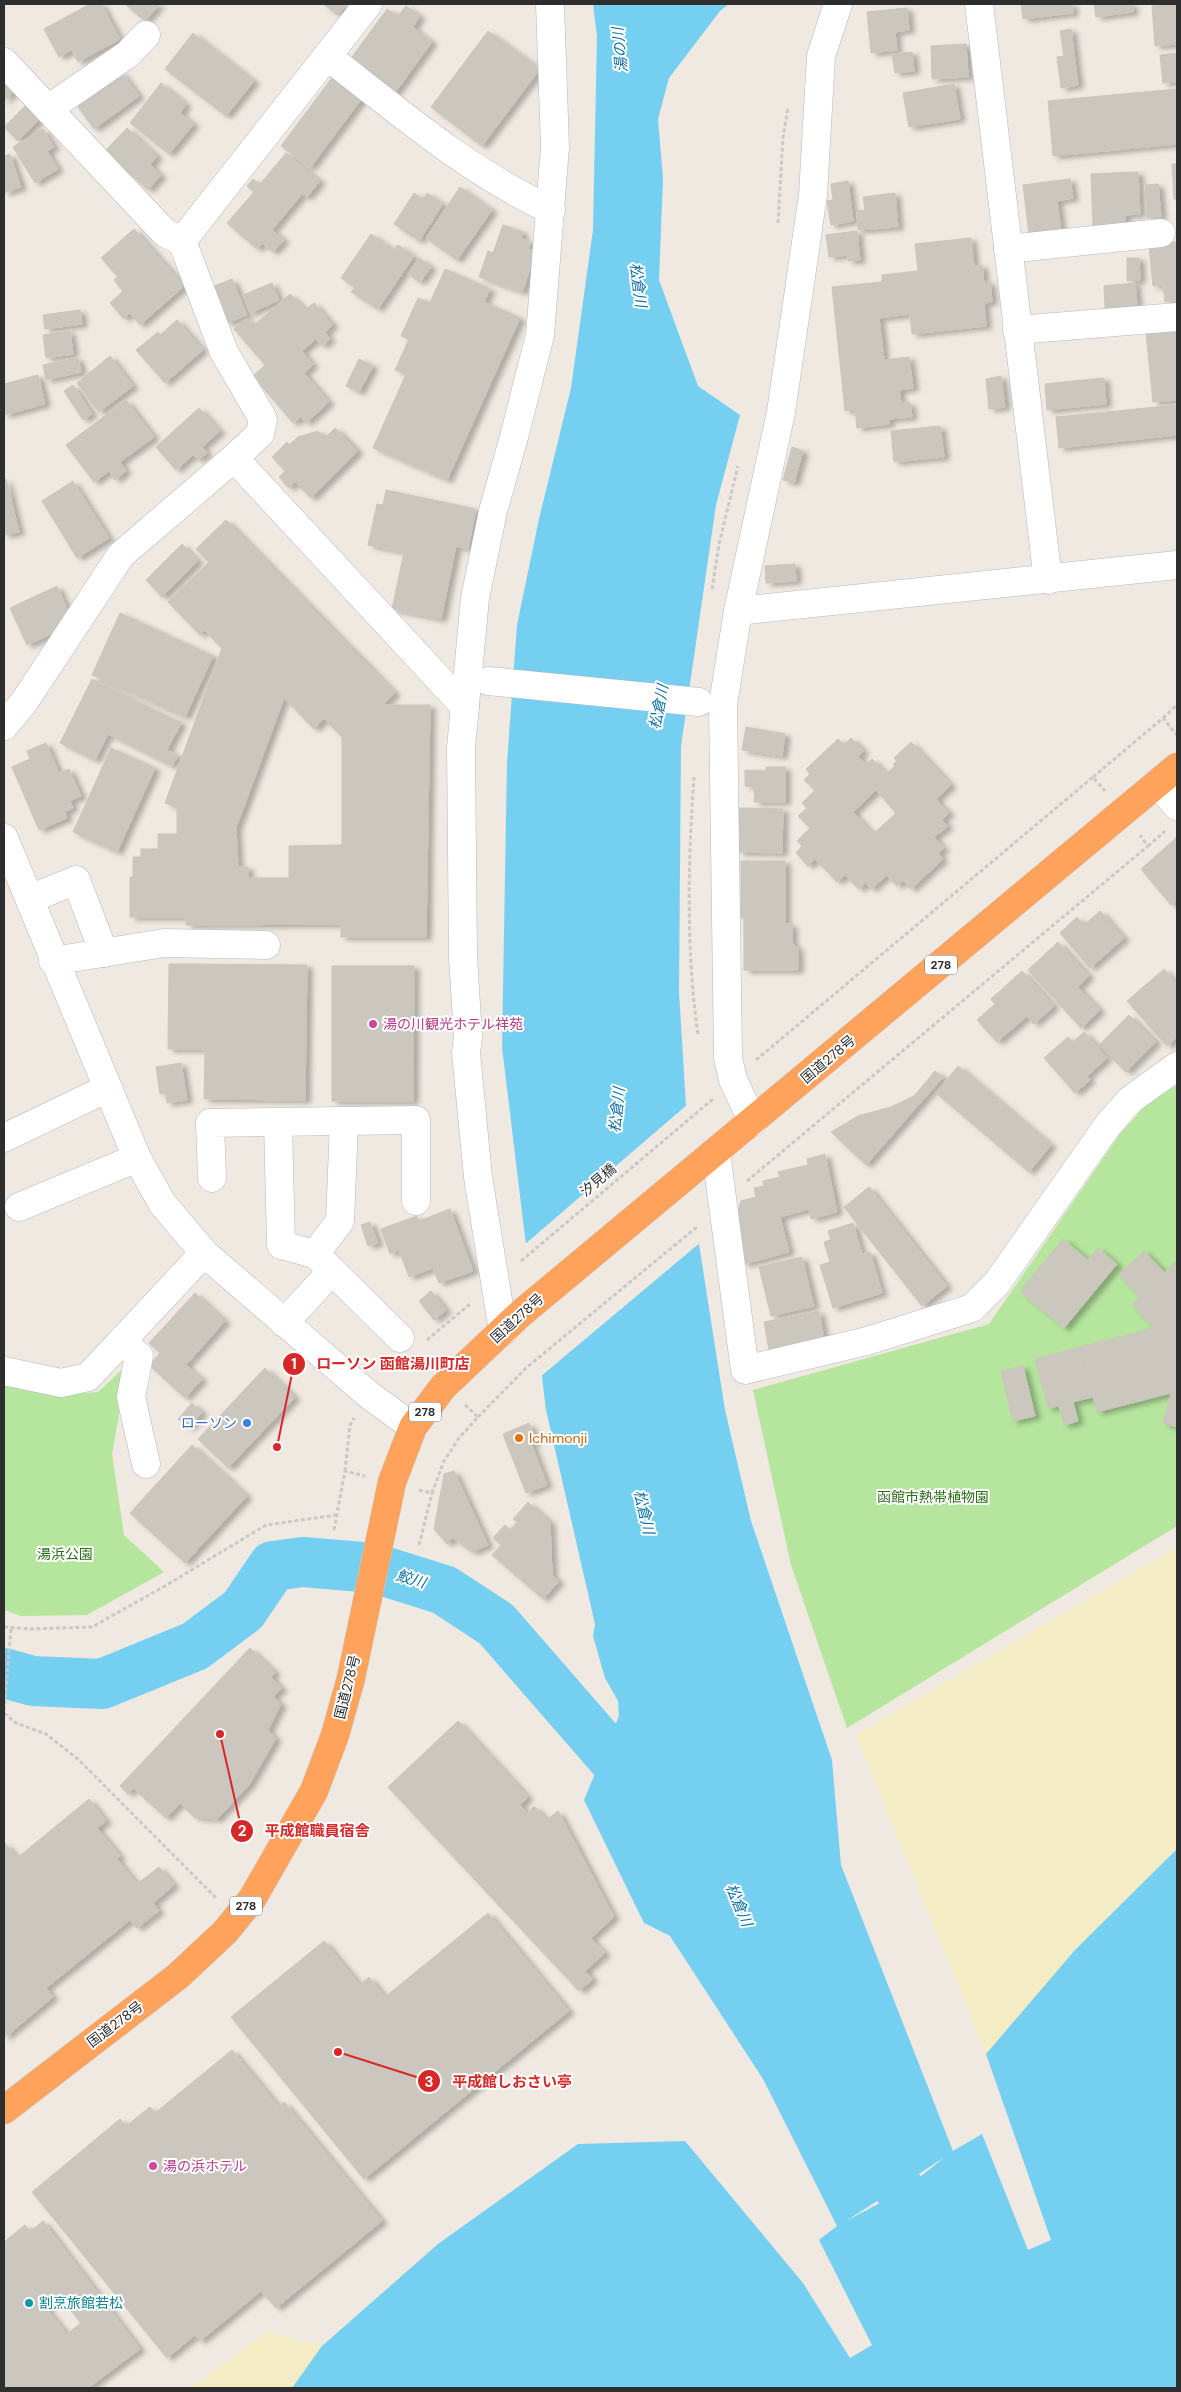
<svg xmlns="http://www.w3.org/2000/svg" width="1181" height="2392" font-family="'DM Sans','Noto Sans JP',sans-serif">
	<defs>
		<filter id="shadow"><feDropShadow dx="5.5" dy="3" stdDeviation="2.5" flood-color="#0004"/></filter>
	</defs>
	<rect width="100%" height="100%" fill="#efe9e1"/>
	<!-- green -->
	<g fill="#b6e59e">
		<polygon points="1177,1085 1177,1526 847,1728 791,1565 753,1390 989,1324 1120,1134 1146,1105"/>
		<polygon points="128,1364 112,1454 124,1535 164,1572 87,1615 21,1616 4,1610 4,1382 57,1395 98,1392"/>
	</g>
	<!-- sand -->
	<g fill="#f3ecc5">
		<polygon points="1177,1547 1177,1849 1075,1950 986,2054 856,1735"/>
		<polygon points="267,2332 322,2346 292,2388 191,2388"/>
	</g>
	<!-- water -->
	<path fill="#75cff0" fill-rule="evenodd" d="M593,4H729L720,11L669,78L658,119L663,178L659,280L698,386L740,415L716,505L681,746L679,992L686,1106L698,1238L725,1410L751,1521L832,1760L841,1865L953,2151L982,2134L1028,2250L1051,2240L986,2054L1075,1950L1177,1849V2388H292L322,2346L438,2244L578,2144L685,2141L803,2283L850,2358L872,2345L819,2240L837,2226L763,2079L670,1936L644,1923L584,1800L619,1716L618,1701L605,1678L593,1636L595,1624L546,1410L502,1047L507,763L517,625L539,519L571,388L593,230L597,36ZM945,2157L901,2192L846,2221Z"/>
	<!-- pier -->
	<polygon fill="#efe9e1" points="688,1104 701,1242 540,1377 524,1245"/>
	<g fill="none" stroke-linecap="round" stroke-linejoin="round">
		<!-- river -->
		<g stroke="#75cff0" stroke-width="50">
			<polyline points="4,1673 33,1681 102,1684 195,1646 243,1610 273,1566 303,1562 374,1568 444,1590 496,1624 650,1801"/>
			<polyline points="862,2127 901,2192"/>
		</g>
	</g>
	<!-- building -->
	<g fill="#cbc7bf" stroke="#cbc5ba" fill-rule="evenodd" filter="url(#shadow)">
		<polygon points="90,4 101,4 120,39 78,62 72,50 59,57 44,29"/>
		<polygon points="125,4 160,4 145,21"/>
		<polygon points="323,4 347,4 338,15"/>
		<polygon points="1021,4 1072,4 1073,13 1023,19"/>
		<polygon points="1094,4 1132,4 1133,12 1096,17"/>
		<polygon points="1177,4 1177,44 1155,46 1152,6"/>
		<polygon points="406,6 420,16 413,27 432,42 394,94 349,61 387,9 398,16"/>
		<polygon points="907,8 909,30 895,32 897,50 871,53 867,12"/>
		<polygon points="1071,29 1078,85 1061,88 1057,57 1064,56 1060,31"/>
		<polygon points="488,31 540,69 482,146 431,107"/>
		<polygon points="193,33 254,81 226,116 165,69"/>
		<polygon points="966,44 968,77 932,79 931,46"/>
		<polygon points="912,52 914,71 895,73 892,54"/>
		<polygon points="1177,53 1177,82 1163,83 1160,55"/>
		<polygon points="121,72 139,96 94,129 76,104"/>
		<polygon points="334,75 363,97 310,168 281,146"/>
		<polygon points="4,80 15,90 4,101"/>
		<polygon points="161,83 186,104 180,113 194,124 169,154 130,123"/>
		<polygon points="954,84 960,119 909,127 903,93"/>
		<polygon points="1177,89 1177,144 1053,156 1048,101"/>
		<polygon points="25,106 39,120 18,141 4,127"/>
		<polygon points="127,128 157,156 150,165 161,175 148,190 105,151"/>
		<polygon points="43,129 54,147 47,151 58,169 35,183 13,147"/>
		<polygon points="286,153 320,181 307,197 302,194 272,230 284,240 273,252 262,243 257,249 227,223 254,192 247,186 253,179 260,184"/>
		<polygon points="10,154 21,187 4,193 4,156"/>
		<polygon points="1172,164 1177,164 1177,199 1174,199"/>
		<polygon points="1138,172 1140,214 1125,215 1125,226 1093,227 1091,174"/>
		<polygon points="1070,179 1073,198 1057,201 1061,230 1029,234 1023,185"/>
		<polygon points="848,181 853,221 831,225 827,201 833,200 831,184"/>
		<polygon points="1158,184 1161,217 1147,218 1145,185"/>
		<polygon points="460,187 492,210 457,260 426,238"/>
		<polygon points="414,193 423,199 427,193 443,204 419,241 394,224"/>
		<polygon points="895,193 898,227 858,230 857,211 865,210 863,197"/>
		<polygon points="503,225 523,232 521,238 530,242 528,249 536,252 522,292 479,277 488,251 493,253"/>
		<polygon points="134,229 184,286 140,325 130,313 124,319 110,303 123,291 114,280 118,277 101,258"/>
		<polygon points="857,231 860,260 848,261 848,255 829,257 826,235"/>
		<polygon points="371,234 394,250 398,245 414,256 378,309 351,292 355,287 341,278"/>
		<polygon points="971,238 974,266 982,265 984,283 990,282 992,302 984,303 986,326 912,334 910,314 879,318 884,360 909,357 913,388 899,390 901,403 910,403 912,417 889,419 889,424 857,428 855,410 845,411 832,287 882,282 882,275 918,271 915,244"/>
		<polygon points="1177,242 1177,301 1165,302 1163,285 1153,286 1149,245"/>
		<polygon points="419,258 431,267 420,282 408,274"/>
		<polygon points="1127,258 1139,258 1140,280 1127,281"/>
		<polygon points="445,269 490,289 484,302 520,318 447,480 373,448 406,374 395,370 409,339 401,336 418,298 430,303"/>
		<polygon points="232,279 247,315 227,323 212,287"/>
		<polygon points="272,283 279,300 250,313 243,295"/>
		<polygon points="1135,283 1137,305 1105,308 1104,286"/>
		<polygon points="290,294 305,310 314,303 333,325 325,332 330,339 322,346 316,339 302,351 313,365 304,373 329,402 306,423 301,417 293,423 253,376 265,365 234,329 247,318 253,326"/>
		<polygon points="80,310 82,324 45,329 43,315"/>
		<polygon points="177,320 203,350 165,383 136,350 158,332 160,335"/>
		<polygon points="1177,330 1177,400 1153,402 1146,333"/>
		<polygon points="70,331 73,354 46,358 43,335"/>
		<polygon points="110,356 133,386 99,412 77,383"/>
		<polygon points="78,358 81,372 46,380 43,365"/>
		<polygon points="359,359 373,366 359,392 346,386"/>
		<polygon points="38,375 45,404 4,415 4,384"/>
		<polygon points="1001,376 1005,407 989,409 986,379"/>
		<polygon points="1104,378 1106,404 1047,410 1045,384"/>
		<polygon points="73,385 92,414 83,420 64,391"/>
		<polygon points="126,400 154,437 120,462 126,471 115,480 109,471 94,482 66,445"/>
		<polygon points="1177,405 1177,435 1059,448 1056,417"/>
		<polygon points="199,408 220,431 202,447 207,453 198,460 193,455 176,470 156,447"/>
		<polygon points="940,426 944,457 894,462 891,431"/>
		<polygon points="335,428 358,451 311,498 295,482 289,488 279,477 285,471 272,457 287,442 289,445 298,437 318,431 325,438"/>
		<polygon points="792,447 803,451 794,483 783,480"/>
		<polygon points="6,479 19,532 4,535 4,480"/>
		<polygon points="73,481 109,538 77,558 42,501"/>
		<polygon points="386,490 476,509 468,549 456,546 441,619 392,609 404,552 368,545 377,504 383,505"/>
		<path d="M226,520L395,693L383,705H430L426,937H341V924L186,925V917H130V877H133V857H141V849H158V834H177V807L165,803L222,648L204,630L200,635L168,602L209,562L196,549ZM284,698L314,729L324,719L342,737V845L289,846V878H248V867H238L236,828Z"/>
		<polygon points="182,544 198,561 162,597 146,580"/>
		<polygon points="795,564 796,581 766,583 765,566"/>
		<polygon points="57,586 70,616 62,619 66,627 27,645 10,608"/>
		<polygon points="120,613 213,656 185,717 92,675"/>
		<polygon points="92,679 181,723 167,750 178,755 172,766 108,734 95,760 60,743"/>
		<polygon points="746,727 785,734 782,756 742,750"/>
		<path d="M851,738L864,751L858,756L866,765L872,759L886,774L895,766L893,764L897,761L894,758L911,742L951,785L936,799L949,813L942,820L948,826L934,837L944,848L938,853L943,859L911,889L903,881L897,886L887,875L871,889L866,883L859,889L845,875L837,882L815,859L808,866L796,853L802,846L797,841L810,828L798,816L807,808L802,803L815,790L804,780L810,774L806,769L838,739L844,745ZM876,790L896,813L873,834L853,812Z"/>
		<polygon points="46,743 59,773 69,769 81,796 70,801 73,808 65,812 67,818 39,830 12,767 30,759 27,751"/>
		<polygon points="111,748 155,768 117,852 73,832"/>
		<polygon points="766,767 785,767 785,802 754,802 755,787 745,786 745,770 766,771"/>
		<polygon points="739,808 783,809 782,853 738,852"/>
		<polygon points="1177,837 1177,900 1171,905 1141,869"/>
		<polygon points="741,861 785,861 785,924 792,924 792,942 798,949 798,970 744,970 744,918 741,918"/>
		<polygon points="1100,911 1124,938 1090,968 1060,933 1077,917 1084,925"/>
		<polygon points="1058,942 1089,976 1078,987 1100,1010 1081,1028 1028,970"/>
		<polygon points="169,964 307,965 305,1100 204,1099 205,1049 168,1049"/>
		<polygon points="332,966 414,966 413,1101 332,1101"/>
		<polygon points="1164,969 1177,984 1177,1037 1167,1046 1127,1001"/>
		<polygon points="1022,971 1054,1006 1034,1024 1027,1016 997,1042 977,1020 995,1004 991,999"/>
		<polygon points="1129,1015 1156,1042 1126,1072 1099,1045"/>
		<polygon points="1084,1032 1107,1058 1087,1076 1090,1080 1075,1093 1044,1058 1068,1037 1073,1042"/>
		<polygon points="181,1063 187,1100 167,1103 166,1093 160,1094 156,1067"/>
		<polygon points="958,1066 1051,1145 1029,1172 936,1093"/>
		<polygon points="935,1071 943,1077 866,1165 831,1132 858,1116 891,1107 914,1096"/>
		<polygon points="825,1154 837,1212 811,1219 809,1209 780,1217 789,1252 744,1264 734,1224 741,1201 756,1197 754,1188 764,1186 763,1181 780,1177 778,1172 808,1165 807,1159"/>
		<polygon points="869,1187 947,1286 922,1306 844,1207"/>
		<polygon points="450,1209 473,1271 439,1283 433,1268 409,1277 399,1250 390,1254 381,1229 417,1216 419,1221"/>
		<polygon points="370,1222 378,1243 368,1246 361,1225"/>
		<polygon points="853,1223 862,1254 870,1252 882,1293 833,1308 820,1265 830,1262 824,1242 831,1240 828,1231"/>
		<polygon points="1063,1239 1088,1260 1098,1248 1117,1264 1064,1328 1020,1291"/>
		<polygon points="1144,1251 1165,1273 1140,1297 1119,1275"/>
		<polygon points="802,1257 814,1306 771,1316 759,1267"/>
		<polygon points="1177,1260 1177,1427 1163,1423 1171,1393 1097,1412 1080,1347 1154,1328 1132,1305"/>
		<polygon points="431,1291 446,1310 434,1320 419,1301"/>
		<polygon points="195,1293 225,1321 186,1365 202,1379 185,1398 149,1365 160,1353 149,1343"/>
		<polygon points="819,1311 824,1339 769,1350 764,1322"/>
		<polygon points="1080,1347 1093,1397 1073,1402 1078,1421 1064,1425 1059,1406 1048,1408 1035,1359"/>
		<polygon points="1023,1366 1035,1416 1013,1421 1001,1371"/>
		<polygon points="265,1368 295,1397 228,1468 198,1439"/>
		<polygon points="192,1403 202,1412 189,1428 178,1419"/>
		<polygon points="529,1423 536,1441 531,1443 547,1485 526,1493 503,1434"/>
		<polygon points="192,1445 247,1496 185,1563 130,1513"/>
		<polygon points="454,1471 488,1545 472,1552 453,1538 447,1544 434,1529 444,1474"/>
		<polygon points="528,1502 550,1522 552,1575 559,1581 543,1599 492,1555 501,1545 493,1538 505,1525 510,1530 517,1522 513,1519"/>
		<polygon points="250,1648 275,1672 271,1677 282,1688 273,1697 281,1704 268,1730 276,1738 249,1785 217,1819 194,1817 180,1803 166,1818 133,1788 128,1794 120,1786"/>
		<polygon points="458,1721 528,1797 520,1805 528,1813 534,1806 547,1820 558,1811 614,1917 591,1938 605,1953 585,1971 593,1979 579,1991 388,1787"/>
		<polygon points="89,1799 106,1821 97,1828 120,1856 117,1859 137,1884 159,1867 174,1885 153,1903 159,1911 137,1928 130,1920 46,1988 53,1997 4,2038 4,1842 17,1858"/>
		<polygon points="488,1913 569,2011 364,2179 231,2017 324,1941 360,1985 369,1977 385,1997"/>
		<polygon points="232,2050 279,2107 284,2102 382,2221 276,2308 261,2291 200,2341 195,2335 167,2358 32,2192 120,2119 126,2126 150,2107 155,2113"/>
		<path d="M43,2221L140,2349L88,2388H4V2242L25,2225L30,2232ZM60,2297L81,2323L67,2334L46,2308Z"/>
	</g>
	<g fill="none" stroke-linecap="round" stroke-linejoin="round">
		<!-- minor casing -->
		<g stroke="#b4b7c1" stroke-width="29">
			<g id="minor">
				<polyline points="979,4 1048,580"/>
				<path d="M327,56C398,111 469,172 551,210"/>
				<polyline points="4,62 165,233 182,241 224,352 263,419 260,434 234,458 465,707"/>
				<polyline points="48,109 128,54 146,35"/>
				<polyline points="182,241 368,4"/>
				<polyline points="1008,249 1161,233"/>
				<polyline points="1017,330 1177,317"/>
				<polyline points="738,611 1177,565"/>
				<polyline points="488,681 699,702"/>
				<polyline points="4,726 24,702 121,555 234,458"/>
				<polyline points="1157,783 1177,806"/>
				<polyline points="4,838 137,1158 162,1203 204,1253 369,1395 413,1427"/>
				<polyline points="30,899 76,880 104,953"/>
				<polyline points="53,961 164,943 266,945"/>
				<polyline points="753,1122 733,1080 728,1058 723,704 738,611 781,412 813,195 821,56 838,4"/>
				<polyline points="278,1123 281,1245 315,1254 400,1338"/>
				<polyline points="4,1138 108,1088"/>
				<polyline points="716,1153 745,1370 867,1341 972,1308 997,1283 1108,1125 1130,1100 1177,1066"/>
				<polyline points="212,1178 210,1123 416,1120 416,1201"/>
				<polyline points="19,1207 137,1158"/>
				<polyline points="315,1254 340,1221 344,1122"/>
				<polyline points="284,1323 331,1272"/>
				<polyline points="503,1331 478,1177 466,1053 468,1036 463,957 461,748 475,598 493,511 514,437 540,335 555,147 550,4"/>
				<polyline points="122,1341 139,1356 131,1397 146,1464"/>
				<polyline points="4,1371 61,1383 88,1377 204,1253"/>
			</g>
		</g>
		<!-- highway casing -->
		<g stroke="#c9c9c9" stroke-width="29">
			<polyline id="highway" points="4,2110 178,1976 225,1932 252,1899 314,1791 335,1735 351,1678 392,1482 413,1427 443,1387 519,1315 1177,767"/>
		</g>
		<!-- path -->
		<g stroke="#c9c9c9" stroke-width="3" stroke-dasharray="4 2.5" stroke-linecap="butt">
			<polyline points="778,223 783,137 788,107"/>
			<polyline points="712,589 719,544 738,466"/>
			<polyline points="1163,718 1177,705"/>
			<path d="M694,777C688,860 686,952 698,1035"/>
			<polyline points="1093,777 1163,718 1177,735"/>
			<polyline points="1148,846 1165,831"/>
			<polyline points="756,1060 1093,777 1105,791"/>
			<polyline points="747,1181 1148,846 1140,835"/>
			<polyline points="521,1261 713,1099"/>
			<polyline points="427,1340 470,1304"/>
			<polyline points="478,1417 526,1368 698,1226"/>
			<polyline points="345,1471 350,1425 354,1418"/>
			<polyline points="419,1490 432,1493 444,1461 459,1438 478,1417 465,1405"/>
			<polyline points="334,1530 345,1471 365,1476"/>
			<polyline points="419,1545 432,1493"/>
			<polyline points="4,1627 31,1629 92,1627 165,1586 266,1525 337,1515"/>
			<polyline points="11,1629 4,1713 16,1723 46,1734 79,1760 216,1898"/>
		</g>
		<!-- minor -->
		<use href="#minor" stroke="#fff" stroke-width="28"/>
		<!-- highway -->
		<use href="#highway" stroke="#ffa35c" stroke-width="28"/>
	</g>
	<!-- markers -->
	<g fill="#d1479c" stroke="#fff" stroke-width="2">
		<circle cx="373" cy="1024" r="5"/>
		<circle cx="153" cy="2166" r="5"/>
	</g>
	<circle fill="#3f7fe0" stroke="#fff" stroke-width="2" cx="247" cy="1423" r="5"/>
	<circle fill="#e8710a" stroke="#fff" stroke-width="2" cx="519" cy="1438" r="5"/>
	<circle fill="#0f9aa8" stroke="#fff" stroke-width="2" cx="29" cy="2303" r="5"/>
	<g text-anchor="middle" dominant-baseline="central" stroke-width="4" stroke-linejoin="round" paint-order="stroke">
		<!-- shield labels -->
		<g fill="#fff" stroke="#6d6d6d" stroke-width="1">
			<rect x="925" y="955.5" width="32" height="19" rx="4"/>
			<rect x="409" y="1402.5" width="32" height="19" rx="4"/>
			<rect x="230" y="1896.5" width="32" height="19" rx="4"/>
		</g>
		<g font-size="12" font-weight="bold" fill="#2e2e2e">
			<text x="941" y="965">278</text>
			<text x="425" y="1412">278</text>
			<text x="246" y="1906">278</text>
		</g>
		<!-- hotel labels -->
		<g font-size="14" fill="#b23c85" stroke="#fff" text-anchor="start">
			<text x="383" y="1024">湯の川観光ホテル祥苑</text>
			<text x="163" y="2166">湯の浜ホテル</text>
		</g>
		<!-- street labels -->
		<g font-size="14" fill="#2e2e2e" stroke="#fff">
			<text transform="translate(828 1059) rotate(-40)">国道278号</text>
			<text transform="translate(598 1180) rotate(-40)">汐見橋</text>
			<text transform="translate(517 1318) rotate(-42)">国道278号</text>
			<text transform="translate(347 1687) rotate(-76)">国道278号</text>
			<text transform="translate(115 2024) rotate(-37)">国道278号</text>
		</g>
		<!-- shop labels -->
		<g font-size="14" fill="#366cbe" stroke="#fff" text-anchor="end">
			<text x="237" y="1423">ローソン</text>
		</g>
		<!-- food labels -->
		<g font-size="14" fill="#c56008" stroke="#fff" text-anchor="start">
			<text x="529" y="1438">Ichimonji</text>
		</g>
		<!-- park labels -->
		<g font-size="14" fill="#2c6e1b" stroke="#fff">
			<text x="933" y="1497">函館市熱帯植物園</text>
			<text x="65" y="1554">湯浜公園</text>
		</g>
		<!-- culture labels -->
		<g font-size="14" fill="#0d838f" stroke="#fff" text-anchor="start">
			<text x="39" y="2303">割烹旅館若松</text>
		</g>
		<!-- water labels -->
		<g font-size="15" font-style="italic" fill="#0d6fa3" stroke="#fff">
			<text transform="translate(620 50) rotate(-95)">湯の川</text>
			<text transform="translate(638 285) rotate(82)">松倉川</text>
			<text transform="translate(659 707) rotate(-79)">松倉川</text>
			<text transform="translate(617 1110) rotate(-84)">松倉川</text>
			<text transform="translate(644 1512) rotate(77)">松倉川</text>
			<text transform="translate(411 1579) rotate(17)">鮫川</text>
			<text transform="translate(739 1905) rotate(67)">松倉川</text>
		</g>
	</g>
	<!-- callouts -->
	<path fill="none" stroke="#d62828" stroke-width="2" d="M277 1447L294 1364M220 1734L242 1831M338 2052L429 2081"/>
	<g fill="#d62828" stroke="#fff" stroke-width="2">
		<circle cx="277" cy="1447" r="5"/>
		<circle cx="220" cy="1734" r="5"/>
		<circle cx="338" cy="2052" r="5"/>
		<circle cx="294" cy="1364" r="12"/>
		<circle cx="242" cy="1831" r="12"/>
		<circle cx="429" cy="2081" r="12"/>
	</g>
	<g font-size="15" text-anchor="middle" font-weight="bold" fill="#fff">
		<text x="294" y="1369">1</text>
		<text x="242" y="1836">2</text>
		<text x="429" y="2087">3</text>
	</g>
	<g font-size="15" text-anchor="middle" font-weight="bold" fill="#d62828" stroke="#fff" stroke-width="4" stroke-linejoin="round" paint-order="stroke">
		<text x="393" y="1369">ローソン 函館湯川町店</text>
		<text x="317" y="1836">平成館職員宿舎</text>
		<text x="512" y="2087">平成館しおさい亭</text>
	</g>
	<!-- border -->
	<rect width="1181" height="2392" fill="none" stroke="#2e2e2e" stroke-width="10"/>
</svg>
